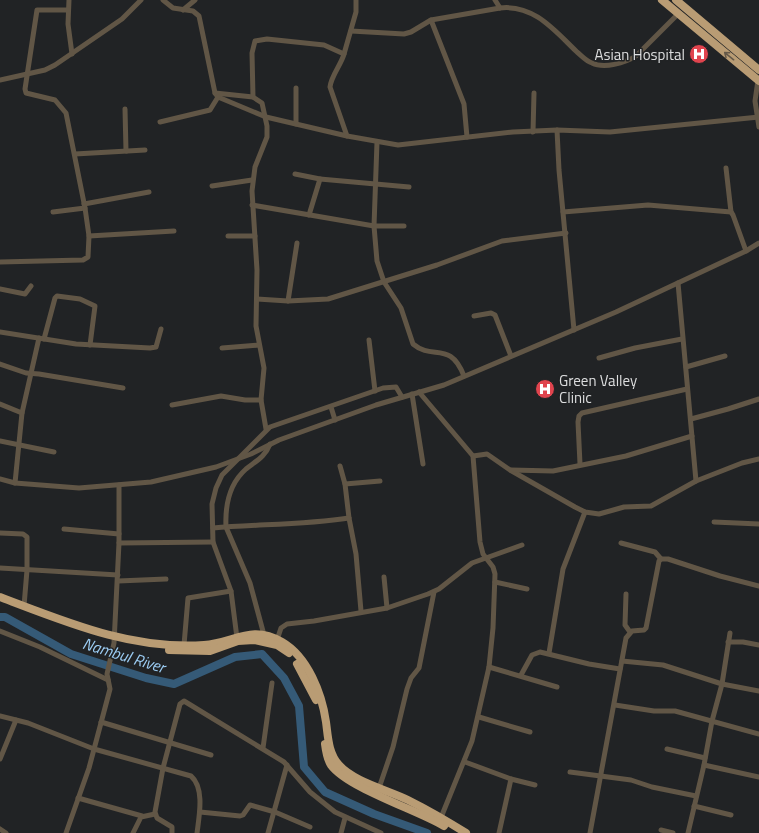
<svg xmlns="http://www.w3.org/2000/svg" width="759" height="833" font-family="'Titillium Web',sans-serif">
	<rect width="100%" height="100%" fill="#212325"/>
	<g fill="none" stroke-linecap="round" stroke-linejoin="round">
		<!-- river -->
		<polyline stroke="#355a77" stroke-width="8" points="0,617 5,617 71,654 146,678 174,684 235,657 262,654 284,678 299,706 304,767 325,792 374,814 427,833"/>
		<!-- minor -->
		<g stroke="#615646" stroke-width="5">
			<polyline points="69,0 68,24 72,54"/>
			<polyline points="163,0 173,8 193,11 199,16 215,93 218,97 266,117 347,136 398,145 513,132 557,130 610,132 759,117"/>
			<polyline points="495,0 500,8"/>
			<polyline points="183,10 195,0"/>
			<polyline points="431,20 464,104 467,137"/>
			<path d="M351,31L404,34L411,32L431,20L500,8C534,4 555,31 577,52C582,56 586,61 592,63C604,69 625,63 636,56L678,14"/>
			<polyline points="344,54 356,12 356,0"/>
			<polyline points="0,80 45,70 55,65 122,19 141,0"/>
			<polyline points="758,80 755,101 759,127"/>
			<polyline points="215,93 253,97"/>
			<polyline points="125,109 126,151"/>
			<polyline points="160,122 210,110 218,97"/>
			<polyline points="296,124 296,88"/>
			<polyline points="557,130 559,170 574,330"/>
			<polyline points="533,132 534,93"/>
			<path d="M377,142L374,226L377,261L384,282L401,308L413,344C433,361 450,340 464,376"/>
			<polyline points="75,154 145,150"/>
			<polyline points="726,168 731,212"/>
			<polyline points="295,174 320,179"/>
			<polyline points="212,186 252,180"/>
			<polyline points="84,204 149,192"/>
			<polyline points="252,205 374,226 404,226"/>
			<polyline points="53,212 85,208"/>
			<polyline points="563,212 648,205 731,212 733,215 746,251"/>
			<polyline points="309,215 320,179 409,187"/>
			<polyline points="89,236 174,231"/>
			<polyline points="228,236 255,236"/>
			<polyline points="0,262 83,260 88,257 89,236 85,208 66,113 55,100 26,93 25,89 37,10 68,10"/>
			<polyline points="678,283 696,481"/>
			<polyline points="0,289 25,294 31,286"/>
			<polyline points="257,299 288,301 328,299 437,265 502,241 566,233"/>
			<polyline points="288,301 297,243"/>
			<polyline points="474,316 491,313 495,315 511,356"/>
			<polyline points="0,332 76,344 150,348 156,347 161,329"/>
			<polyline points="44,339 55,298 57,296 80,299 95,306 90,345"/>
			<polyline points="369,340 375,391"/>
			<polyline points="222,348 259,345"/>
			<polyline points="599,358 635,348 682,339"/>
			<polyline points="0,364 26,373 39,374 123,388"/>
			<polyline points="686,367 725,356"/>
			<polyline points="419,392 473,456 480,542 483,554 493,567 495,574 493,628 489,667 472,741 440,820"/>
			<polyline points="412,394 423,464"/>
			<polyline points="0,404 22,413"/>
			<polyline points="172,405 221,396 245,400 261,400"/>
			<polyline points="331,407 335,420"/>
			<polyline points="691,419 728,409 759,399"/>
			<path d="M266,429L261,400L264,368L256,326L257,270L252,191L255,167L267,137V126L262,103L253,97L252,53L255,41L267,39L324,45L344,54C341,65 331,76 330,87L347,136"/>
			<polyline points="0,441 54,452"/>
			<polyline points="473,456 487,454 510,470 575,507 585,512 599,514 624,507 651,506 696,481 742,463 759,459"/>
			<polyline points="580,464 578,422 579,416 582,413 687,389"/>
			<polyline points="340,466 345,484 349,518 356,554 361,611"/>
			<polyline points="511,470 553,471 626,456 692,436"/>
			<polyline points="0,479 15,483 79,488 151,482 216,467 251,454 279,440 376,405 444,385 616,312 746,251 759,243"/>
			<polyline points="15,483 22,413 39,338"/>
			<polyline points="345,484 380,481"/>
			<polyline points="714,522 759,524"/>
			<path d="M213,528C258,524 304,525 349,518"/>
			<polyline points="64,529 119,534"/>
			<polyline points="0,533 23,534 27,537 27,570 24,606"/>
			<polyline points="119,543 213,542"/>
			<polyline points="621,543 655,552 661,559"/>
			<polyline points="0,568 118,575"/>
			<polyline points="384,577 387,608"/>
			<polyline points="118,581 166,579"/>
			<polyline points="495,582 527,589"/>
			<polyline points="626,594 625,625 630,632"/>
			<polyline points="0,631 40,647 108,680"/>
			<path d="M264,635L250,583L226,527C225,506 229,484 246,469C256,461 265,457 270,444"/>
			<polyline points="237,638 231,591 213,542 212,504 216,488 222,475 270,427 383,388 396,387 402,397"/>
			<polyline points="277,640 281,628 287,624 314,621 387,608 428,594 439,589 472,563 522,545"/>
			<polyline points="728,642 743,642 759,645"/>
			<polyline points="184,645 188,598 231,591"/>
			<polyline points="549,653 563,569 585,512"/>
			<polyline points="622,661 663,665 722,684 759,691"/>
			<polyline points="489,667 557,687"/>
			<polyline points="521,675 532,655 540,652 589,664 620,669"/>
			<polyline points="615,705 654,711 675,711 759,734"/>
			<path d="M0,716L28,723L94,749L191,776C205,788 199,817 197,833"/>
			<polyline points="479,717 530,732"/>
			<polyline points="101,722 211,755"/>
			<polyline points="263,748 272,683"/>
			<polyline points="667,749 705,758"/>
			<polyline points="0,759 16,720"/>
			<polyline points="465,762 511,779 535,785"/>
			<polyline points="704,765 759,777"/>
			<polyline points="570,772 631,780 652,787 696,796"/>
			<polyline points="379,788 393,747 407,689 411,678 419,668 434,592"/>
			<polyline points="78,798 142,816"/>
			<polyline points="694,806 731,815"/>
			<polyline points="200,812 240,816 243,815 250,805 275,812 310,827"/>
			<polyline points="0,829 6,833"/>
			<polyline points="661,830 673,833"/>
			<polyline points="66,833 89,768 110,689 107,674 114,643 119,543 119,485"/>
			<polyline points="133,833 141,817 155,814"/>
			<polyline points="172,833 172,827 157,818 155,812 163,768 180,704 184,701 284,762 310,792 335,812 381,833"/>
			<polyline points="268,833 287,765"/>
			<polyline points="341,833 345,818"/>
			<polyline points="499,833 511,779"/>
			<polyline points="590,833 626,638 632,631 644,630 646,628 659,561 661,559 668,559 720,576 759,586"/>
			<polyline points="688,833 704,765 712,721 722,684 730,633"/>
		</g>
		<!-- highway -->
		<g stroke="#b99c74" stroke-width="8">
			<polyline points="662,0 759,81"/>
			<polyline points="676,0 759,70"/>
			<path d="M0,597C66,622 131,650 204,645C234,643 251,624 282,642C308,657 322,694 326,722C328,736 328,753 339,765C354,782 388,790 408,800C428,810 447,821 466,833"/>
			<polyline points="169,650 210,651 238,641 254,640 277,645 289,653"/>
			<polyline points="297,664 316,700"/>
			<path d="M325,744C326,752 327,759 331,765C348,788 417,810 444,826"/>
		</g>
	</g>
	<!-- one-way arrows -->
	<defs><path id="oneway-shaft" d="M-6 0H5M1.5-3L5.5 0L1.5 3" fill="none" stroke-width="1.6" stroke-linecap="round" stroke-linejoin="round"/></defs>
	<use stroke="#655949" href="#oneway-shaft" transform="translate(729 56) rotate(-141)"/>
	<!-- icons -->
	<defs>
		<g id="hospital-disc" transform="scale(1)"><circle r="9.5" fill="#e0444e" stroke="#212325"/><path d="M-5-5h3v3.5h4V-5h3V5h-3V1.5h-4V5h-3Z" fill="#fff"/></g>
	</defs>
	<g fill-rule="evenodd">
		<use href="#hospital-disc" x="699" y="54"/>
		<use href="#hospital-disc" x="545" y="389"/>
	</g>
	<g text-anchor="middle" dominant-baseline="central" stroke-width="3" stroke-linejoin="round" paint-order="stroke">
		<!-- poi labels -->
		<g font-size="15" fill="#dddedf" stroke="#212325" text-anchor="end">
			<text x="685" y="54">Asian Hospital</text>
			<text x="559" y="380" text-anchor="start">Green Valley<tspan x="559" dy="17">Clinic</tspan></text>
		</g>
		<!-- water labels -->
		<g font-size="16" font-style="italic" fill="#9ccdf4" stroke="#212325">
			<text transform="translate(124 655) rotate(17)">Nambul River</text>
		</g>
	</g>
</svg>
